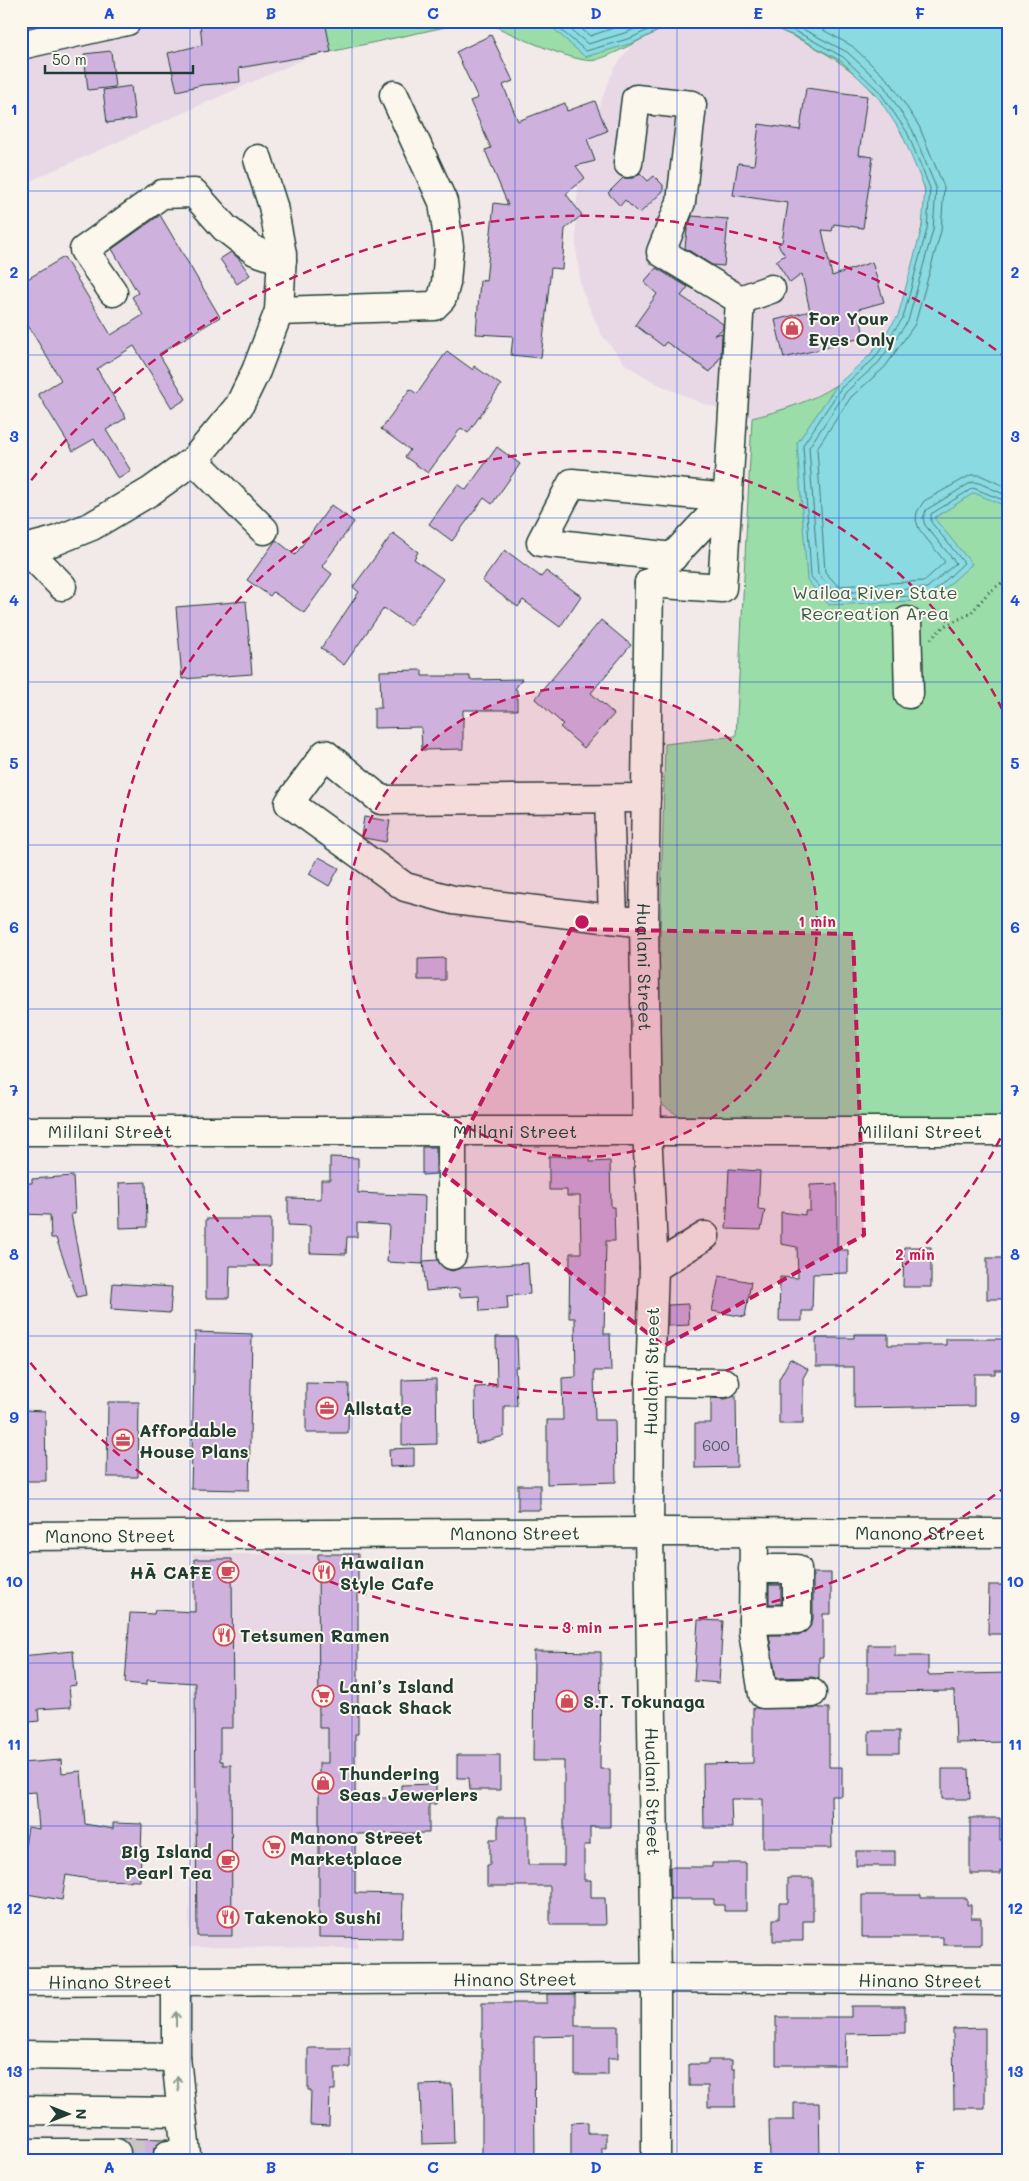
<svg xmlns="http://www.w3.org/2000/svg" width="1029" height="2181" font-family="Mali,sans-serif">
	<rect width="100%" height="100%" fill="#f2e9e9"/>
	<filter id="ink" filterUnits="userSpaceOnUse"><feTurbulence type="fractalNoise" baseFrequency=".02" numOctaves="2"/><feDisplacementMap in="SourceGraphic" scale="10" xChannelSelector="R" yChannelSelector="G"/><feConvolveMatrix kernelMatrix="1 2 1 2 8 2 1 2 1" color-interpolation-filters="sRGB"/></filter>
	<g filter="url(#ink)">
		<!-- built -->
		<g fill="#e8d8e6">
			<polygon points="21,21 306,21 311,56 21,185"/>
			<polygon points="685,21 758,21 799,38 841,61 876,94 902,134 925,189 922,227 898,316 870,355 837,385 795,407 752,418 701,403 658,384 626,365 601,334 581,288 576,247 576,206 582,157 596,114 614,69 633,43 670,25"/>
			<polygon points="193,1554 358,1554 357,1948 189,1947"/>
		</g>
		<!-- green -->
		<g fill="#9adda8" stroke="#5c8d6e">
			<polygon points="307,21 473,21 311,56"/>
			<path d="M483,21H685C653,30 627,50 596,60C579,66 503,30 483,21Z"/>
			<path d="M758,21H1008V1120L690,1123L659,1103L657,1058L665,744L736,736L752,418C783,410 808,403 836,385C856,373 889,337 898,316C908,295 930,207 924,187C917,159 894,115 875,94C844,58 801,39 758,21Z"/>
		</g>
		<!-- water -->
		<g fill="#89dae1" stroke="#5f9b9c">
			<polygon points="545,21 685,21 670,25 633,43 585,57"/>
			<polygon points="758,21 1008,21 1008,507 974,493 934,518 972,564 932,600 829,605 807,580 797,443 837,385 870,355 898,316 922,227 925,189 902,134 876,94 841,61 799,38"/>
		</g>
		<g fill="none" stroke-linecap="round" stroke-linejoin="round">
			<!-- shore -->
			<g stroke="#497c79" stroke-width="1">
				<polyline points="550,21 586,51 631,38 667,21"/>
				<polyline points="560,21 588,44 628,32 652,21"/>
				<polyline points="572,21 590,36 634,21"/>
				<polyline points="771,21 801,34 843,57 879,91 907,132 930,188 927,229 903,318 874,359 841,388 803,445 811,577 832,600 930,595 964,563 931,522 931,514 973,488 1008,502"/>
				<polyline points="787,21 847,52 884,86 912,129 936,188 933,230 908,321 879,362 846,392 809,447 818,574 835,593 927,588 956,563 925,525 923,518 926,510 972,482 979,483 1008,496"/>
				<polyline points="807,21 852,46 891,83 919,126 944,187 941,231 915,324 885,367 851,397 817,448 825,572 838,586 924,581 945,562 919,529 916,520 917,512 924,501 971,475 980,475 1008,488"/>
			</g>
		</g>
		<!-- building -->
		<g fill="#cfb1de" stroke="#1f3d34">
			<polygon points="200,21 325,21 331,52 239,68 240,82 202,85 177,91 168,53 202,45"/>
			<polygon points="491,35 513,81 503,85 518,121 565,103 567,111 595,101 607,131 587,139 595,161 576,166 585,178 566,194 582,215 565,229 562,269 551,268 541,358 511,355 513,336 476,334 480,280 486,281 494,203 508,205 485,150 491,148 470,101 478,98 456,52"/>
			<polygon points="111,51 115,87 88,90 84,54"/>
			<polygon points="131,86 135,119 107,123 103,90"/>
			<polygon points="806,88 867,96 859,155 873,157 863,228 834,224 832,231 822,230 832,276 872,262 884,302 859,309 864,338 836,343 837,345 784,358 775,320 810,311 802,274 790,283 776,261 785,255 778,245 782,242 788,203 733,195 738,163 754,165 759,124 800,130"/>
			<polygon points="640,173 648,181 654,176 663,185 663,191 639,214 625,200 620,206 608,193 623,178 634,178"/>
			<polygon points="160,215 220,317 159,354 186,399 172,408 134,346 97,369 126,418 106,430 131,471 118,479 94,439 73,451 38,394 61,380 21,314 21,283 64,257 111,335 143,315 132,297 138,293 112,249"/>
			<polygon points="692,216 728,219 724,266 712,265 685,248 687,230"/>
			<polygon points="231,252 239,259 250,275 237,284 220,259"/>
			<polygon points="656,268 688,287 681,296 723,324 723,329 714,335 722,333 721,356 710,372 666,342 663,346 635,325 657,294 644,282"/>
			<polygon points="447,351 473,370 474,366 501,385 468,433 461,428 428,473 405,457 410,450 381,429 410,389 417,394"/>
			<polygon points="497,447 520,464 492,504 484,498 452,541 429,524 458,484 466,490"/>
			<polygon points="331,505 354,522 322,566 332,574 304,613 273,592 270,596 247,580 276,540 295,555"/>
			<polygon points="393,533 418,552 414,559 443,579 410,626 384,608 344,665 321,648 359,592 353,587"/>
			<polygon points="505,550 541,577 546,571 581,596 560,627 523,600 518,607 482,581"/>
			<polygon points="246,601 252,674 182,679 176,607"/>
			<polygon points="601,620 631,645 591,693 614,714 584,748 560,727 563,724 535,699"/>
			<polygon points="422,670 422,676 470,676 470,680 522,679 515,689 517,690 517,710 463,710 463,749 422,750 421,727 374,728 374,708 381,708 380,671"/>
			<polygon points="364,817 390,821 386,842 364,838 361,836"/>
			<polygon points="319,857 339,868 329,886 309,874"/>
			<polygon points="445,958 445,980 418,980 418,959"/>
			<polygon points="422,1147 436,1147 436,1174 422,1175"/>
			<polygon points="549,1156 590,1157 590,1162 610,1161 611,1207 614,1207 615,1241 606,1241 604,1334 610,1334 611,1371 594,1371 595,1420 615,1420 616,1482 547,1484 547,1420 563,1420 562,1378 576,1377 575,1318 569,1318 570,1253 581,1253 580,1196 567,1196 567,1190 549,1190"/>
			<polygon points="330,1157 358,1158 358,1193 425,1196 423,1264 387,1262 389,1225 357,1223 357,1237 347,1237 346,1254 310,1253 310,1226 288,1225 288,1198 321,1199 321,1180 330,1180"/>
			<polygon points="729,1169 760,1171 758,1209 765,1210 761,1230 726,1229"/>
			<polygon points="73,1176 75,1214 71,1214 86,1295 77,1297 56,1238 51,1238 50,1215 21,1214 21,1183 32,1183 32,1179"/>
			<polygon points="146,1182 147,1227 120,1228 119,1183"/>
			<polygon points="837,1184 837,1250 848,1250 848,1273 813,1274 812,1311 802,1311 802,1321 779,1321 780,1277 798,1278 797,1247 781,1244 781,1212 805,1215 805,1211 810,1211 810,1185"/>
			<polygon points="206,1219 271,1219 271,1266 230,1266 229,1298 206,1298"/>
			<polygon points="904,1247 931,1247 931,1287 903,1287"/>
			<rect x="987" y="1258" width="21" height="41"/>
			<polygon points="438,1260 444,1268 452,1271 461,1268 528,1263 530,1294 507,1296 508,1309 480,1311 479,1296 460,1297 459,1288 426,1291 423,1261"/>
			<polygon points="719,1276 751,1282 745,1317 712,1311"/>
			<polygon points="113,1283 172,1287 170,1313 111,1309"/>
			<polygon points="688,1304 689,1325 668,1326 668,1305"/>
			<polygon points="195,1332 252,1334 249,1490 191,1489"/>
			<polygon points="854,1334 888,1334 888,1345 946,1345 946,1339 1008,1339 1008,1370 995,1370 995,1374 974,1374 974,1406 854,1408 854,1367 816,1367 816,1338 854,1338"/>
			<polygon points="496,1337 517,1337 518,1367 515,1367 517,1406 504,1406 504,1436 476,1444 475,1387 497,1386"/>
			<polygon points="790,1359 808,1369 803,1378 803,1424 779,1424 779,1379"/>
			<polygon points="436,1379 437,1444 402,1445 402,1380"/>
			<polygon points="306,1383 349,1384 348,1433 306,1433"/>
			<polygon points="736,1396 737,1467 695,1468 695,1423 711,1423 711,1398 725,1399"/>
			<polygon points="108,1402 139,1402 138,1477 107,1477"/>
			<polygon points="21,1410 45,1411 46,1481 21,1481"/>
			<polygon points="414,1448 414,1466 390,1467 389,1449"/>
			<rect x="518" y="1485" width="22" height="25"/>
			<polygon points="318,1554 358,1554 358,1734 355,1734 355,1798 401,1798 401,1785 436,1784 436,1804 429,1804 429,1833 355,1834 355,1893 403,1894 402,1938 319,1937 319,1763 328,1763 328,1728 319,1728"/>
			<polygon points="195,1559 232,1559 233,1728 220,1728 220,1761 223,1761 223,1765 231,1765 232,1936 197,1936 195,1683 147,1680 147,1685 125,1683 130,1613 154,1614 155,1610 195,1612"/>
			<polygon points="813,1573 831,1573 831,1614 823,1614 823,1657 819,1657 819,1679 812,1677 776,1678 769,1635 798,1635 805,1632 810,1627 813,1619"/>
			<rect x="769" y="1585" width="12" height="19"/>
			<polygon points="989,1585 1008,1585 1008,1634 988,1634"/>
			<polygon points="698,1620 723,1621 719,1683 694,1681"/>
			<polygon points="868,1645 895,1645 895,1656 928,1656 928,1675 1008,1673 1008,1742 956,1743 954,1691 868,1692"/>
			<polygon points="73,1651 76,1685 69,1686 71,1707 38,1709 39,1721 21,1723 21,1656"/>
			<polygon points="534,1651 601,1652 600,1769 610,1769 610,1827 590,1827 590,1845 584,1845 584,1880 591,1880 591,1898 605,1898 606,1925 550,1925 550,1886 487,1886 487,1865 490,1865 490,1839 498,1839 498,1817 528,1817 528,1865 564,1865 564,1761 533,1761"/>
			<polygon points="819,1707 819,1708 829,1708 829,1767 842,1767 842,1796 831,1796 832,1848 763,1848 763,1799 731,1799 732,1828 704,1828 703,1764 753,1763 753,1708 812,1709"/>
			<rect x="869" y="1731" width="30" height="22"/>
			<polygon points="457,1755 500,1755 500,1790 470,1790 469,1778 457,1778"/>
			<polygon points="61,1760 62,1773 81,1771 85,1824 113,1829 113,1823 142,1824 140,1881 95,1880 66,1875 62,1900 21,1893 21,1873 28,1827 39,1829 36,1792 21,1793 21,1763"/>
			<polygon points="942,1769 969,1769 970,1799 942,1799"/>
			<polygon points="970,1818 1000,1818 1000,1840 1008,1840 1008,1871 1000,1871 1000,1874 970,1874"/>
			<rect x="856" y="1851" width="39" height="15"/>
			<polygon points="712,1863 746,1863 746,1911 724,1911 724,1905 714,1905 714,1899 670,1899 670,1867 712,1867"/>
			<polygon points="788,1878 813,1878 813,1921 803,1921 803,1941 773,1941 773,1919 779,1919 779,1903 788,1903"/>
			<polygon points="862,1895 921,1895 921,1898 967,1898 967,1905 971,1905 971,1918 981,1918 981,1945 943,1945 943,1937 862,1937"/>
			<polygon points="547,1994 575,1994 575,2026 618,2026 618,2058 608,2058 608,2075 575,2075 575,2036 534,2037 535,2160 482,2160 482,2003 547,2003"/>
			<polygon points="851,2006 905,2006 905,2033 846,2034 845,2065 776,2065 776,2017 851,2017"/>
			<polygon points="985,2028 985,2108 954,2108 953,2029"/>
			<polygon points="308,2048 350,2048 350,2068 335,2068 335,2090 330,2090 329,2126 310,2125 311,2090 308,2090"/>
			<polygon points="708,2060 732,2060 732,2069 735,2069 735,2107 708,2107 708,2086 689,2086 689,2064 708,2064"/>
			<polygon points="452,2084 454,2143 422,2144 420,2085"/>
			<polygon points="794,2103 819,2103 820,2160 770,2160 769,2120 794,2120"/>
			<polygon points="588,2122 588,2133 606,2133 606,2148 602,2148 602,2160 571,2160 571,2123"/>
			<polygon points="118,2138 168,2139 160,2142 154,2148 154,2160 130,2160 132,2153 130,2146 124,2140"/>
		</g>
		<g fill="none" stroke-linecap="round" stroke-linejoin="round">
			<!-- minor-tunnel -->
			<polyline stroke="#c8c7c5" stroke-width="28" stroke-dasharray="28 14" stroke-linecap="butt" points="116,2153 168,2155"/>
			<!-- minor casing -->
			<g stroke="#1f3d34" stroke-width="31">
				<g id="minor">
					<polyline points="21,45 127,21"/>
					<polyline points="628,163 636,99 692,105 681,202 661,252 740,300 722,588 649,583"/>
					<polyline points="113,292 84,250 162,194 194,193 225,228 255,251 282,260"/>
					<polyline points="740,300 771,289"/>
					<polyline points="279,311 434,306 442,298 446,283 449,246 443,202 394,95"/>
					<polyline points="194,460 264,530"/>
					<polyline points="26,549 62,586"/>
					<polyline points="21,550 55,541 92,526 151,491 194,460 239,406 256,371 279,311 282,254 273,206 258,159"/>
					<polyline points="673,557 541,542 572,483 728,498"/>
					<polyline points="660,570 728,498"/>
					<path id="s1" d="M649,583L644,923L647,1131L654,1268L650,1382L649,1532L656,1978V2160"/>
					<polyline points="907,621 909,694"/>
					<polyline points="609,799 613,919"/>
					<polyline points="644,923 453,900 405,887 289,803 325,754 381,800 646,798"/>
					<path id="s2" d="M21,1131H1008"/>
					<polyline points="452,1132 452,1255"/>
					<polyline points="654,1268 705,1236"/>
					<polyline points="650,1382 725,1383"/>
					<polyline points="754,1533 753,1632 763,1694 812,1693"/>
					<path id="s3" d="M21,1536L649,1532L1008,1533"/>
					<polyline points="753,1620 797,1619 797,1569 753,1569"/>
					<path id="s4" d="M21,1982L656,1978L1008,1981"/>
					<polyline points="21,2055 176,2057"/>
					<polyline points="21,2110 181,2112"/>
					<polyline points="33,2153 116,2153"/>
					<polyline points="168,2155 186,2154 176,2057 176,1981"/>
				</g>
			</g>
			<!-- path -->
			<polyline stroke="#1f3d34" stroke-width="3" stroke-dasharray="1 4" stroke-linecap="butt" points="931,639 944,626 970,614 988,593 1008,578"/>
			<!-- minor -->
			<use href="#minor" stroke="#fbf7ec" stroke-width="28"/>
		</g>
		<!-- one-way arrows -->
		<defs><path id="oneway-shaft" d="M-6 0H5M1.5-3L5.5 0L1.5 3" fill="none" stroke-width="1.6" stroke-linecap="round" stroke-linejoin="round" transform="scale(1.25)"/></defs>
		<g stroke="#8d9a90">
			<use href="#oneway-shaft" transform="translate(176 2019) rotate(-90)"/>
			<use href="#oneway-shaft" transform="translate(178 2084) rotate(-95)"/>
		</g>
	</g>
	<!-- marked area -->
	<path fill="#c2185b" fill-opacity="0.2" stroke="#c2185b" stroke-width="4" stroke-dasharray="10 6" stroke-linejoin="round" d="M571,929L853,934L864,1235L664,1346L444,1174Z"/>
	<!-- grid -->
	<path fill="none" stroke="#1d4ed8" stroke-width="1" stroke-opacity="0.55" d="M190,21V2160M352,21V2160M515,21V2160M677,21V2160M839,21V2160M21,191H1008M21,355H1008M21,518H1008M21,682H1008M21,845H1008M21,1009H1008M21,1172H1008M21,1336H1008M21,1499H1008M21,1663H1008M21,1826H1008M21,1990H1008"/>
	<!-- distance rings -->
	<circle cx="582" cy="922" r="235" fill="#c2185b" fill-opacity=".12"/>
	<g fill="none" stroke="#c2185b" stroke-width="2.5" stroke-dasharray="9 6">
		<circle cx="582" cy="922" r="235"/>
		<path d="M1007 1125A471 471 0 1 1 1007 719"/>
		<path d="M1007 1486A706 706 0 0 1 22 1352M22 492A706 706 0 0 1 1007 358"/>
	</g>
	<!-- icons -->
	<defs>
		<g id="shop-ring" transform="scale(1.125)"><circle r="9.5" fill="#fbf7ec" stroke="#d1495b" stroke-width="1.5"/><path d="M-5-2.5h2.3a2.7 3.5 0 0 1 5.4 0H5L5.5 6h-11ZM-1.5-2.5h3a1.5 2.3 0 0 0-3 0Z" fill="#d1495b"/></g>
		<g id="office-ring" transform="scale(1.125)"><circle r="9.5" fill="#fbf7ec" stroke="#d1495b" stroke-width="1.5"/><path d="M-6-3h4V-5.5h4V-3h4V5H-6ZM-1-4.5V-3h2v-1.5ZM-6 0V1H6V0Z" fill="#d1495b"/></g>
		<g id="cafe-ring" transform="scale(1.125)"><circle r="9.5" fill="#fbf7ec" stroke="#d1495b" stroke-width="1.5"/><path d="M-5.5-4.5H6V0H3Q3 3.5 0 3.5H-2.5Q-5.5 3.5-5.5 0ZM3-3.2v2h1.7v-2ZM-6 4.5H4V6H-6Z" fill="#d1495b"/></g>
		<g id="restaurant-ring" transform="scale(1.125)"><circle r="9.5" fill="#fbf7ec" stroke="#d1495b" stroke-width="1.5"/><path d="M-5-6h1v4h1v-4h1v4h1v-4h1v5L-1.5 .5V6h-2V.5L-5-1ZM5-6V6H3V1.5H1.5Q1.5-4 5-6Z" fill="#d1495b"/></g>
		<g id="supermarket-ring" transform="scale(1.125)"><circle r="9.5" fill="#fbf7ec" stroke="#d1495b" stroke-width="1.5"/><path d="M-6-5.5h2.5l.6 2H6L4.5 2H-2.5L-4.4-4H-6ZM-1.5 3.2a1.3 1.3 0 1 0 .1 0ZM3 3.2a1.3 1.3 0 1 0 .1 0Z" fill="#d1495b"/></g>
	</defs>
	<g fill-rule="evenodd">
		<use href="#shop-ring" x="792" y="328"/>
		<use href="#office-ring" x="327" y="1408"/>
		<use href="#office-ring" x="123" y="1440"/>
		<use href="#cafe-ring" x="228" y="1572"/>
		<use href="#restaurant-ring" x="324" y="1572"/>
		<use href="#restaurant-ring" x="224" y="1635"/>
		<use href="#supermarket-ring" x="323" y="1696"/>
		<use href="#shop-ring" x="567" y="1701"/>
		<use href="#shop-ring" x="323" y="1783"/>
		<use href="#supermarket-ring" x="274" y="1847"/>
		<use href="#cafe-ring" x="228" y="1861"/>
		<use href="#restaurant-ring" x="228" y="1917"/>
	</g>
	<g text-anchor="middle" dominant-baseline="central" stroke-width="4" stroke-linejoin="round" paint-order="stroke">
		<!-- number labels -->
		<g font-size="15" fill="#4b5a5e">
			<text x="716" y="1445">600</text>
		</g>
		<!-- poi labels -->
		<g font-size="18" font-weight="bold" fill="#1f3d34" stroke="#fbf7ec" text-anchor="start">
			<text x="808" y="318">For Your<tspan x="808" dy="21">Eyes Only</tspan></text>
			<text x="343" y="1408">Allstate</text>
			<text x="139" y="1430">Affordable<tspan x="139" dy="21">House Plans</tspan></text>
			<text x="340" y="1562">Hawaiian<tspan x="340" dy="21">Style Cafe</tspan></text>
			<text x="212" y="1572" text-anchor="end">HĀ CAFE</text>
			<text x="240" y="1635">Tetsumen Ramen</text>
			<text x="339" y="1686">Lani’s Island<tspan x="339" dy="21">Snack Shack</tspan></text>
			<text x="583" y="1701">S.T. Tokunaga</text>
			<text x="339" y="1773">Thundering<tspan x="339" dy="21">Seas Jewerlers</tspan></text>
			<text x="290" y="1837">Manono Street<tspan x="290" dy="21">Marketplace</tspan></text>
			<text x="212" y="1851" text-anchor="end">Big Island<tspan x="212" dy="21">Pearl Tea</tspan></text>
			<text x="244" y="1917">Takenoko Sushi</text>
		</g>
		<!-- park labels -->
		<g font-size="18" fill="#385d4b" stroke="#fbf7ec">
			<text x="875" y="592">Wailoa River State<tspan x="875" dy="21">Recreation Area</tspan></text>
		</g>
		<!-- street labels -->
		<g font-size="18" fill="#1f3d34" stroke="#fbf7ec">
			<text stroke="none"><textPath href="#s1" startOffset="384">Hualani Street</textPath></text>
			<text stroke="none"><textPath href="#s2" startOffset="89">Mililani Street</textPath></text>
			<text stroke="none"><textPath href="#s2" startOffset="899">Mililani Street</textPath></text>
			<text stroke="none"><textPath href="#s2" startOffset="494">Mililani Street</textPath></text>
			<text transform="translate(651 1371) rotate(-89)">Hualani Street</text>
			<text stroke="none"><textPath href="#s3" startOffset="494">Manono Street</textPath></text>
			<text stroke="none"><textPath href="#s3" startOffset="899">Manono Street</textPath></text>
			<text stroke="none"><textPath href="#s3" startOffset="89">Manono Street</textPath></text>
			<text stroke="none"><textPath href="#s1" startOffset="1209">Hualani Street</textPath></text>
			<text stroke="none"><textPath href="#s4" startOffset="494">Hinano Street</textPath></text>
			<text stroke="none"><textPath href="#s4" startOffset="89">Hinano Street</textPath></text>
			<text stroke="none"><textPath href="#s4" startOffset="899">Hinano Street</textPath></text>
		</g>
	</g>
	<circle cx="582" cy="922" r="8" fill="#c2185b" stroke="#fbf7ec" stroke-width="2.5"/>
	<g font-size="15" text-anchor="middle" font-weight="bold" fill="#c2185b" stroke="#fbf7ec" stroke-width="4" stroke-linejoin="round" paint-order="stroke">
		<text x="817" y="927">1 min</text>
		<text x="915" y="1260">2 min</text>
		<text x="582" y="1633">3 min</text>
	</g>
	<!-- margin -->
	<rect width="1029" height="2181" fill="none" stroke="#fbf7ec" stroke-width="55"/>
	<!-- north arrow -->
	<g transform="translate(68 2114) rotate(90)" stroke="#fbf7ec" stroke-width="4" paint-order="stroke">
	<path d="M0-4L9 19L0 12L-9 19Z" fill="#1f3d34"/>
	<text y="-8" font-size="14" font-weight="bold" text-anchor="middle" fill="#1f3d34">N</text>
	</g>
	<!-- scale -->
	<path d="M45 65v8h148v-8" fill="none" stroke="#1f3d34" stroke-width="2.5"/>
	<text x="52" y="65" font-size="15" fill="#1f3d34" stroke="#fbf7ec" stroke-width="4" paint-order="stroke">50 m</text>
	<rect x="28" y="28" width="974" height="2126" fill="none" stroke="#1d4ed8" stroke-width="2"/>
	<g font-size="16" text-anchor="middle" font-weight="bold" fill="#1d4ed8">
		<text x="109" y="19">A</text>
		<text x="271" y="19">B</text>
		<text x="433" y="19">C</text>
		<text x="596" y="19">D</text>
		<text x="758" y="19">E</text>
		<text x="920" y="19">F</text>
		<text x="14" y="115">1</text>
		<text x="1015" y="115">1</text>
		<text x="14" y="278">2</text>
		<text x="1015" y="278">2</text>
		<text x="14" y="442">3</text>
		<text x="1015" y="442">3</text>
		<text x="14" y="606">4</text>
		<text x="1015" y="606">4</text>
		<text x="14" y="769">5</text>
		<text x="1015" y="769">5</text>
		<text x="14" y="933">6</text>
		<text x="1015" y="933">6</text>
		<text x="14" y="1096">7</text>
		<text x="1015" y="1096">7</text>
		<text x="14" y="1260">8</text>
		<text x="1015" y="1260">8</text>
		<text x="14" y="1423">9</text>
		<text x="1015" y="1423">9</text>
		<text x="14" y="1587">10</text>
		<text x="1015" y="1587">10</text>
		<text x="14" y="1750">11</text>
		<text x="1015" y="1750">11</text>
		<text x="14" y="1914">12</text>
		<text x="1015" y="1914">12</text>
		<text x="14" y="2077">13</text>
		<text x="1015" y="2077">13</text>
		<text x="109" y="2173">A</text>
		<text x="271" y="2173">B</text>
		<text x="433" y="2173">C</text>
		<text x="596" y="2173">D</text>
		<text x="758" y="2173">E</text>
		<text x="920" y="2173">F</text>
	</g>
</svg>
